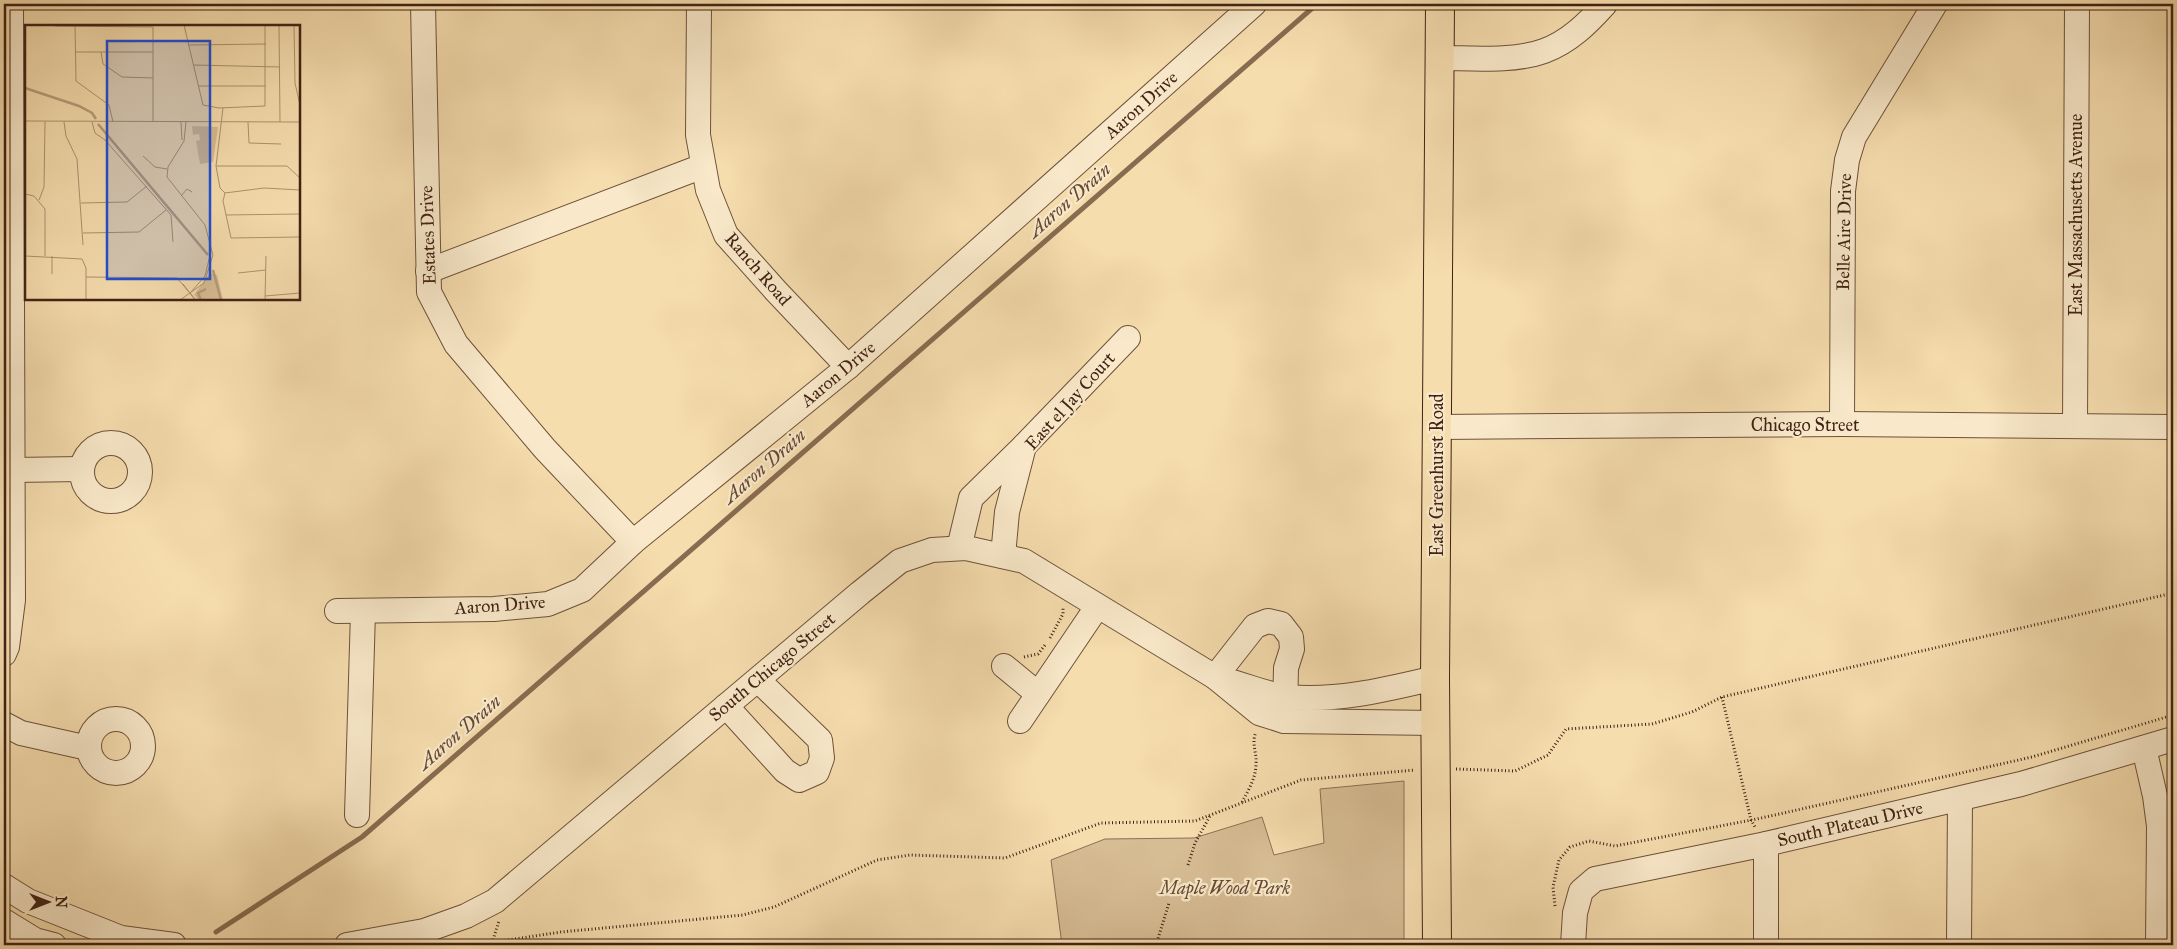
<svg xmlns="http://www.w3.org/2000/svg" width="2177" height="949" font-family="'IM FELL Great Primer',serif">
	<rect width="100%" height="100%" fill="#f6ddae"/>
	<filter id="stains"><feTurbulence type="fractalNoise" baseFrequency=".004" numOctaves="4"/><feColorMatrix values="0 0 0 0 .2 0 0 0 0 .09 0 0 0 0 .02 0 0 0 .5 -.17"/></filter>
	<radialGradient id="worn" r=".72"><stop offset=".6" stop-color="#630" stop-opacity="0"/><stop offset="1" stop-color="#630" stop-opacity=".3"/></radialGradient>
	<!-- green -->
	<polygon fill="#d7bd94" stroke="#8c7054" points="1404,781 1404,945 1062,945 1051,860 1105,839 1194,838 1262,817 1274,855 1324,843 1320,789"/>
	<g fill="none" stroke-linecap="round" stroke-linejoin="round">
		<!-- stream -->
		<polyline stroke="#886c51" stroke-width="5" points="216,932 362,837 1317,4"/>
		<!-- minor casing -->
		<g stroke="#6e513a" stroke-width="26">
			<g id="minor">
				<polyline points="423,4 429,292 456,344 545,449 633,542"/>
				<polyline points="699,4 698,135 708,190 726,235 776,291 848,367"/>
				<path d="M1439,58C1471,58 1514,62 1544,51C1569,42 1588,23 1605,4"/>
				<polyline points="428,271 703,166"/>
				<polyline points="1842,424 1843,191 1847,160 1854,137 1935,4"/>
				<polyline points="2075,426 2077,4"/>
				<polyline points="1438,427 1842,424 2173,427"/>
				<circle cx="111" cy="472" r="29"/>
				<polyline points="13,470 82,469"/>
				<polyline points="959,548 971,498 1024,446"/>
				<polyline points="1003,556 1007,512 1024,446 1128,338"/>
				<polyline points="337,611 494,609 548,604 582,590 633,542 848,367 1254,4"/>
				<polyline points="4,654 7,647 13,600 11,4"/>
				<polyline points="1004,666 1038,694"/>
				<polyline points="1215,677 1255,626 1268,621 1281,624 1291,637 1292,649 1286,668 1285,711"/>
				<path d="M1224,680C1243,684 1268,695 1287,697C1337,702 1388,689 1435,678"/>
				<polyline points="726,706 785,771 799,780 817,772 822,758 820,740 758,680"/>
				<circle cx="116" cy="746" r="27"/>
				<polyline points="1020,721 1097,607"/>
				<polyline points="4,724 21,733 88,748"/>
				<polyline points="2144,748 2155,796 2159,826 2158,945"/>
				<polyline points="357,815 363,612"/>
				<polyline points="4,886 28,901 121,938 174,945"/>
				<polyline points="4,921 35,940 54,945"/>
				<polyline points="347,945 424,931 466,916 495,901 860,593 900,561 932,550 966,548 1024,561 1215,677 1259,713 1284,721 1436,723"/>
				<polyline points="1573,945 1575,913 1581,891 1595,879 1766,844 2021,784 2173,739"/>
				<polyline points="1766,945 1766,844"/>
				<polyline points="1959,945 1960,799"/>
			</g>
		</g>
		<!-- major casing -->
		<g stroke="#402214" stroke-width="30">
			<polyline id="major" points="1437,945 1435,678 1440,4"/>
		</g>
		<!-- path -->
		<g stroke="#402214" stroke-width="3" stroke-dasharray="1 2.5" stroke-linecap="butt">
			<polyline points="1050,638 1063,614 1063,607"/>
			<polyline points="1024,657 1038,654 1045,645"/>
			<polyline points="1722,697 1751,820 1755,827"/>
			<polyline points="1456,769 1515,771 1548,755 1566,729 1652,724 1692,712 1722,697 2173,593"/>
			<path d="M1242,802C1248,791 1256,778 1256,764C1257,752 1251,744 1256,732"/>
			<polyline points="1188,865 1195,843 1210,816"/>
			<polyline points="1555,906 1553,887 1559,860 1570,847 1589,841 1615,846 1757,819 2032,757 2173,715"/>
			<polyline points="492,943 499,921"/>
			<polyline points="488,945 495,942 561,932 743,915 774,907 877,860 910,855 1005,858 1101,823 1195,821 1301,780 1415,770"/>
			<polyline points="1156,945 1169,903"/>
		</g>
		<!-- minor -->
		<use href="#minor" stroke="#f9e9ca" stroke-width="24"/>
		<!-- major -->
		<use href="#major" stroke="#f6ddae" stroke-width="28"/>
	</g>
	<g text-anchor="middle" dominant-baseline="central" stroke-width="4.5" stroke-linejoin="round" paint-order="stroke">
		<!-- street labels -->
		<g font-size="18" fill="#402214" stroke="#f9e9ca">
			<text transform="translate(1141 105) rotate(-42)">Aaron Drive</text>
			<text transform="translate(2076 215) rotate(-90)">East Massachusetts Avenue</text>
			<text transform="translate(1844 232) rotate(-89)">Belle Aire Drive</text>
			<text transform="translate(428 235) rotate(-92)">Estates Drive</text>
			<text transform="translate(758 269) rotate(49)">Ranch Road</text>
			<text transform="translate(838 374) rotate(-40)">Aaron Drive</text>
			<text transform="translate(1070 401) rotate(-48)">East el Jay Court</text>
			<text x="1805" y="425">Chicago Street</text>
			<text transform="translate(1437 475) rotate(-90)">East Greenhurst Road</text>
			<text transform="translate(500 605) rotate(-4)">Aaron Drive</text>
			<text transform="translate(772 667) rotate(-40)">South Chicago Street</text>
			<text transform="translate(1850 824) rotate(-13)">South Plateau Drive</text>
		</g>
		<!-- park labels -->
		<g font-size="18" font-style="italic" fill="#664934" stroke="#f9e9ca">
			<text x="1225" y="888">Maple Wood Park</text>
		</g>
		<!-- water labels -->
		<g font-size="19" font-style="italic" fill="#644733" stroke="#f9e9ca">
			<text transform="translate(1069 200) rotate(-41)">Aaron Drain</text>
			<text transform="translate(764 466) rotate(-41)">Aaron Drain</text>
			<text transform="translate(459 732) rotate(-41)">Aaron Drain</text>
		</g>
	</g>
	<!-- overview -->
	<g transform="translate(25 25)">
		<rect width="275" height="275" fill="#f6ddae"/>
		<path d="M167,101L193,102L188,137L175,139L171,116L175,115L174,109L168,110ZM185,248L192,250L198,275H174L169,270Z" fill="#d7bd94"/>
		<path fill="none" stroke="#b89d7a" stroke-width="2.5" d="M0,63L54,81L67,88L71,94M73,99L183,230M188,245L196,275M176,275L173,268L181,264"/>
		<path fill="none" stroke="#ad9270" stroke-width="1" d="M50,0L51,56L84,80L88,97M159,0L178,80L194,83L240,81V0M254,0L255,97M269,0L270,58L275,80M30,1L128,2V97M163,20L241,19M50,27H128M76,27L78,39L97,52L128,53M169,40L255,42M174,61H241M198,83L191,141L195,163L200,168L198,176L206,213L275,212M0,96L275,97M39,97L41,111L52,134L58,220M67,97L70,108L80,115L146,190L148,217M156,97L157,115M223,97L224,118L256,119M118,131L130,142L142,144M191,141H262L275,153M200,168L239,163L275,165M0,169L9,171L20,184V231M156,171L162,164L167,167M14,175L19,162L20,97M56,178L102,177L122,161M201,190L275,189M58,208L114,207L141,185M0,231L57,234L61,243V275M213,248L241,245M27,249V231M61,252L152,253L171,275M158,259L170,275M166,267L180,251L186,226M240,271L275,268M155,275L179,258L188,230L180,200L142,152L143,142L159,116L161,97M240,275L241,231"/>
		<path fill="#1d4ed8" fill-opacity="0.15" stroke="#1d4ed8" stroke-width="2.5" d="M82,16H185V254H82Z"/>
		<rect width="275" height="275" fill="none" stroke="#402214" stroke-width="2.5"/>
	</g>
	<!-- margin -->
	<rect width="2177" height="949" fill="none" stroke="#f6ddae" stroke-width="20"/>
	<rect x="5" y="5" width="2167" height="939" fill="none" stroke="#402214" stroke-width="2.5"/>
	<rect x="10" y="10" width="2157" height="929" fill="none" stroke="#402214"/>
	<!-- north arrow -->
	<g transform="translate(48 902) rotate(90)" stroke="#f9e9ca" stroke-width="4" paint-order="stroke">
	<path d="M0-4L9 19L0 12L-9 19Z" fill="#402214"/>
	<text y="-8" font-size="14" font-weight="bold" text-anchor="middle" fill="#402214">N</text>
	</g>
	<rect width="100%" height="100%" filter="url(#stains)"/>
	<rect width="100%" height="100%" fill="url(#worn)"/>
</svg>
